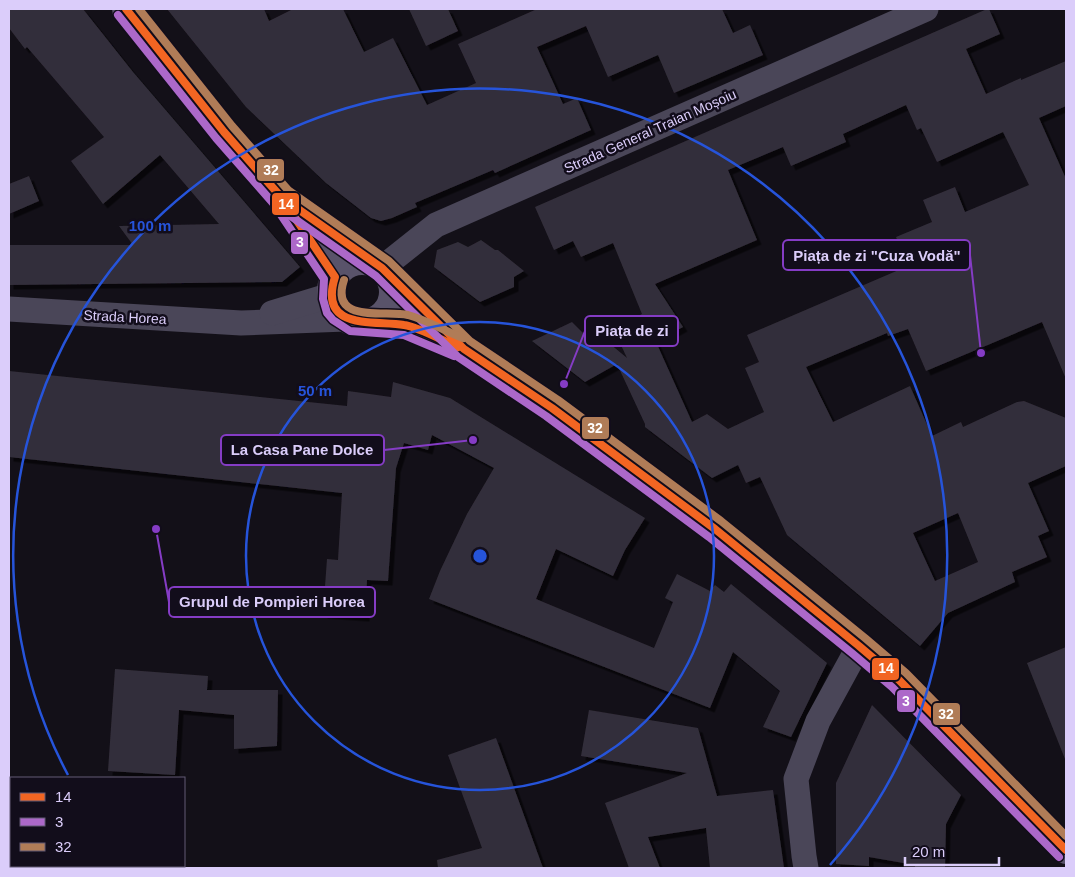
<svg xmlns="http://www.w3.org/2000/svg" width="1075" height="877" font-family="Helvetica,sans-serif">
	<defs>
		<filter id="shadow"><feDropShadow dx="4.5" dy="4.5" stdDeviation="0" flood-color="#0009"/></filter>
	</defs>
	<rect width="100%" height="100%" fill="#131018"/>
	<!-- building -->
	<g fill="#332e3a" fill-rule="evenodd" filter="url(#shadow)">
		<polygon points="9,9 83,9 133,72 300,267 282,282 9,285 9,245 133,245 119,226 219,224 160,155 103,204 71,161 104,137 27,47 25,49 9,28"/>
		<polygon points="167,9 264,9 269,21 293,9 343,9 364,52 393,38 427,105 476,83 458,44 537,9 722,9 733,33 750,25 763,55 674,93 658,55 608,77 586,26 537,47 563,104 577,98 591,130 495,173 493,170 415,203 417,207 392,218 381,221 371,218 326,183 246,107"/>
		<polygon points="409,9 448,9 458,31 426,46"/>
		<path d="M987,9H989L1000,34L966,49L986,94L1021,78V80L1066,61V106L1039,118L1066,179V379L1042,322L926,371L908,329L888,336L887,333L806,367L833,422L910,386L932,436L961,422L963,427L1017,402L1024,401L1066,418V466L1028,483L1049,531L1038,536L1047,557L1012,572L1015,582L948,613L920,646L787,535L760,477L746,483L738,465L712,478L645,427V424L617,364L585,382L532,341L572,322L583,333L592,329L627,358L614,330L642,314L613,243L581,257L573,241L554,250L535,207ZM906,105L917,130L921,128L937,162L1003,132L1029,185L965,212L955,187L923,200L932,222L896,237L908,266L747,335L759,362L745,368L764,412L728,429L707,414L692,422L656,342L683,327L655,284L757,240L728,170L783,147L791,166L846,142L843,134ZM958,513L978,562L935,581L913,533Z"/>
		<polygon points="29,176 39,201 9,214 9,184"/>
		<polygon points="481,240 495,250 498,250 524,271 514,277 514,287 480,302 434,267 437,250 458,242 468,247"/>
		<polygon points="9,371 347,406 348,391 391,397 393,382 450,398 645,518 625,550 613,576 556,549 536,599 654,648 673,602 665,598 677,574 710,591 715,585 724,592 731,584 827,663 791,737 763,727 780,691 733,652 710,708 429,599 440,571 467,514 494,468 432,435 428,450 404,443 396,468 388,581 367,580 365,617 323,614 327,559 338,560 342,493 9,457"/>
		<polygon points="1066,647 1066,759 1065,759 1027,663"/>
		<polygon points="115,669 208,676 207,690 278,690 277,746 234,749 234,715 179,710 175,775 108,771"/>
		<polygon points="872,705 961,795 946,824 945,868 915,868 915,865 869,857 869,866 836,864 836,783"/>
		<polygon points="589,710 698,728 717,796 773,790 784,868 710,868 706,828 648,837 660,868 629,868 605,803 687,773 581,756"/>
		<polygon points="496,738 543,868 438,868 437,860 482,848 448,755"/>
	</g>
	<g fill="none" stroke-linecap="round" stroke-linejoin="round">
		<!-- lane -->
		<g stroke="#4a4658" stroke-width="12">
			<polyline points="9,843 11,849"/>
			<polyline points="17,866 17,868"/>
		</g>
		<!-- street -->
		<g stroke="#4a4658" stroke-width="25">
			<polyline points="382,268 436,225 926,9"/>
			<polyline points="9,309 241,323 346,319"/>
			<polyline points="272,313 331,295"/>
			<polyline points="806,868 804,856 796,779 818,721 859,646"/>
		</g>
		<!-- secondary -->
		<g stroke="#59536a" stroke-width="28">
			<polyline points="126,9 224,132 281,197 335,277"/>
			<polyline points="298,210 372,262"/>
			<circle cx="362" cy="292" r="31"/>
			<polyline points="390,277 464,349 552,408 715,529 859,646 899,680 1066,850"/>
			<polyline points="367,323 406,325 453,345"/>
		</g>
		<!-- bus-1 casing -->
		<g stroke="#120d1b" stroke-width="11">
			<g id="bus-1">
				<path d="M126,9L224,132L281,197L335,277C318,331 373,320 404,325C419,327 443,341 458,347"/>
				<polyline points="281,197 382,268 464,349 552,408 715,529 859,646 899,680 1066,850"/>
			</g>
		</g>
		<!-- bus-2 casing -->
		<g stroke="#120d1b" stroke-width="11">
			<g id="bus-2">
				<polyline points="118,15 216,138 273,203 324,279 323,299 327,313 333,320 350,331 404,335 454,356"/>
				<polyline points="275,205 376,276 458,357 546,416 709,537 853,654 892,687 1059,857"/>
			</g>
		</g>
		<!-- bus-3 casing -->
		<g stroke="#120d1b" stroke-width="11">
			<g id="bus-3">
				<polyline points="139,9 232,126 288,190 389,261 470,341 558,400 721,521 865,638 906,673 1066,836"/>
				<path d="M344,280C329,324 385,310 408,315C427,320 445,331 463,338"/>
			</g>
		</g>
		<!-- bus-1 -->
		<use href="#bus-1" stroke="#f26522" stroke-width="8"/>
		<!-- bus-2 -->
		<use href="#bus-2" stroke="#ac68c9" stroke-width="8"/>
		<!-- bus-3 -->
		<use href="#bus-3" stroke="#b07c57" stroke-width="8"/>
	</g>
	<!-- distance rings -->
	<g fill="none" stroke="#2654da" stroke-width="2.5">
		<circle cx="480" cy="556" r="234"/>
		<path d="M68 775A467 467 0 1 1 830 865"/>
	</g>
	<g text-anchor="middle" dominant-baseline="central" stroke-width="5" stroke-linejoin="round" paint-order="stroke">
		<!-- street labels -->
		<g font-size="14" fill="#dbcdfa" stroke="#120d1b">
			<text transform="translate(650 131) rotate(-24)">Strada General Traian Moșoiu</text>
			<text transform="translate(125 317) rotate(3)">Strada Horea</text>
		</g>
	</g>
	<circle cx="480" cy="556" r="8" fill="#2654da" stroke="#120d1b" stroke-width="2.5"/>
	<g font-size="15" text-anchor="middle" font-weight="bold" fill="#2654da" stroke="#120d1b" stroke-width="5" stroke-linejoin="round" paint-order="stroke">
		<text x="150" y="231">100 m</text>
		<text x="315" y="396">50 m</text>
	</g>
	<!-- callouts -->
	<path fill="none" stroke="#853cc5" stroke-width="2" d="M981 353L970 255M564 384L585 331M473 440L384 450M156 529L169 602"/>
	<g fill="#853cc5" stroke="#120d1b" stroke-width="2">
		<circle cx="981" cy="353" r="5"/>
		<circle cx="564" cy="384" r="5"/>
		<circle cx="473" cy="440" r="5"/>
		<circle cx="156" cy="529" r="5"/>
	</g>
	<g fill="#120d1b" stroke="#853cc5" stroke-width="2">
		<rect x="783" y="240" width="187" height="30" rx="5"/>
		<rect x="585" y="316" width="93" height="30" rx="5"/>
		<rect x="221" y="435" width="163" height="30" rx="5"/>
		<rect x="169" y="587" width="206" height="30" rx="5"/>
	</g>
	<g font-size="15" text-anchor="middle" font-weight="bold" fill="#dbcdfa">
		<text x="877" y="261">Piața de zi "Cuza Vodă"</text>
		<text x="632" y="336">Piața de zi</text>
		<text x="302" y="455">La Casa Pane Dolce</text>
		<text x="272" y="607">Grupul de Pompieri Horea</text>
	</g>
	<g stroke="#120d1b" stroke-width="2">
		<rect x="256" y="158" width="29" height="24" rx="5" fill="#b07c57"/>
		<rect x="271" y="192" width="29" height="24" rx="5" fill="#f26522"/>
		<rect x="290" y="231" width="19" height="24" rx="5" fill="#ac68c9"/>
		<rect x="581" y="416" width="29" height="24" rx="5" fill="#b07c57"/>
		<rect x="871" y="657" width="29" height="24" rx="5" fill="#f26522"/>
		<rect x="896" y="689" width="20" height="24" rx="5" fill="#ac68c9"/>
		<rect x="932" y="702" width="29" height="24" rx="5" fill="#b07c57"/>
	</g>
	<g font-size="14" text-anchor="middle" font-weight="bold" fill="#fff">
		<text x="271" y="175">32</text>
		<text x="286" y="209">14</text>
		<text x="300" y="247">3</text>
		<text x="595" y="433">32</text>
		<text x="886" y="673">14</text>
		<text x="906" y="706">3</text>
		<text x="946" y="719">32</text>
	</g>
	<!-- border -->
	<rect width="1075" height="877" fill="none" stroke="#dbcdfa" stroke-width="20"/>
	<!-- legend -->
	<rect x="10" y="777" width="175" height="90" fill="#120d1b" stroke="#625a74"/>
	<rect x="20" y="793" width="25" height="8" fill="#f26522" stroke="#625a74"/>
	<text x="55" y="802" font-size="15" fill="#dbcdfa">14</text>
	<rect x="20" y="818" width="25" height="8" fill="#ac68c9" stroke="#625a74"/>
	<text x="55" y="827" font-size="15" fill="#dbcdfa">3</text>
	<rect x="20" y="843" width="25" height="8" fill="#b07c57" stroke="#625a74"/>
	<text x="55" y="852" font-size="15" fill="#dbcdfa">32</text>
	<!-- scale -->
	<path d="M905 857v8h94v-8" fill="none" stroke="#dbcdfa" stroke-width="2.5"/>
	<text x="912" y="857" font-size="15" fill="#dbcdfa" stroke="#120d1b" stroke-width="4" paint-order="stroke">20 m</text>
</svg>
